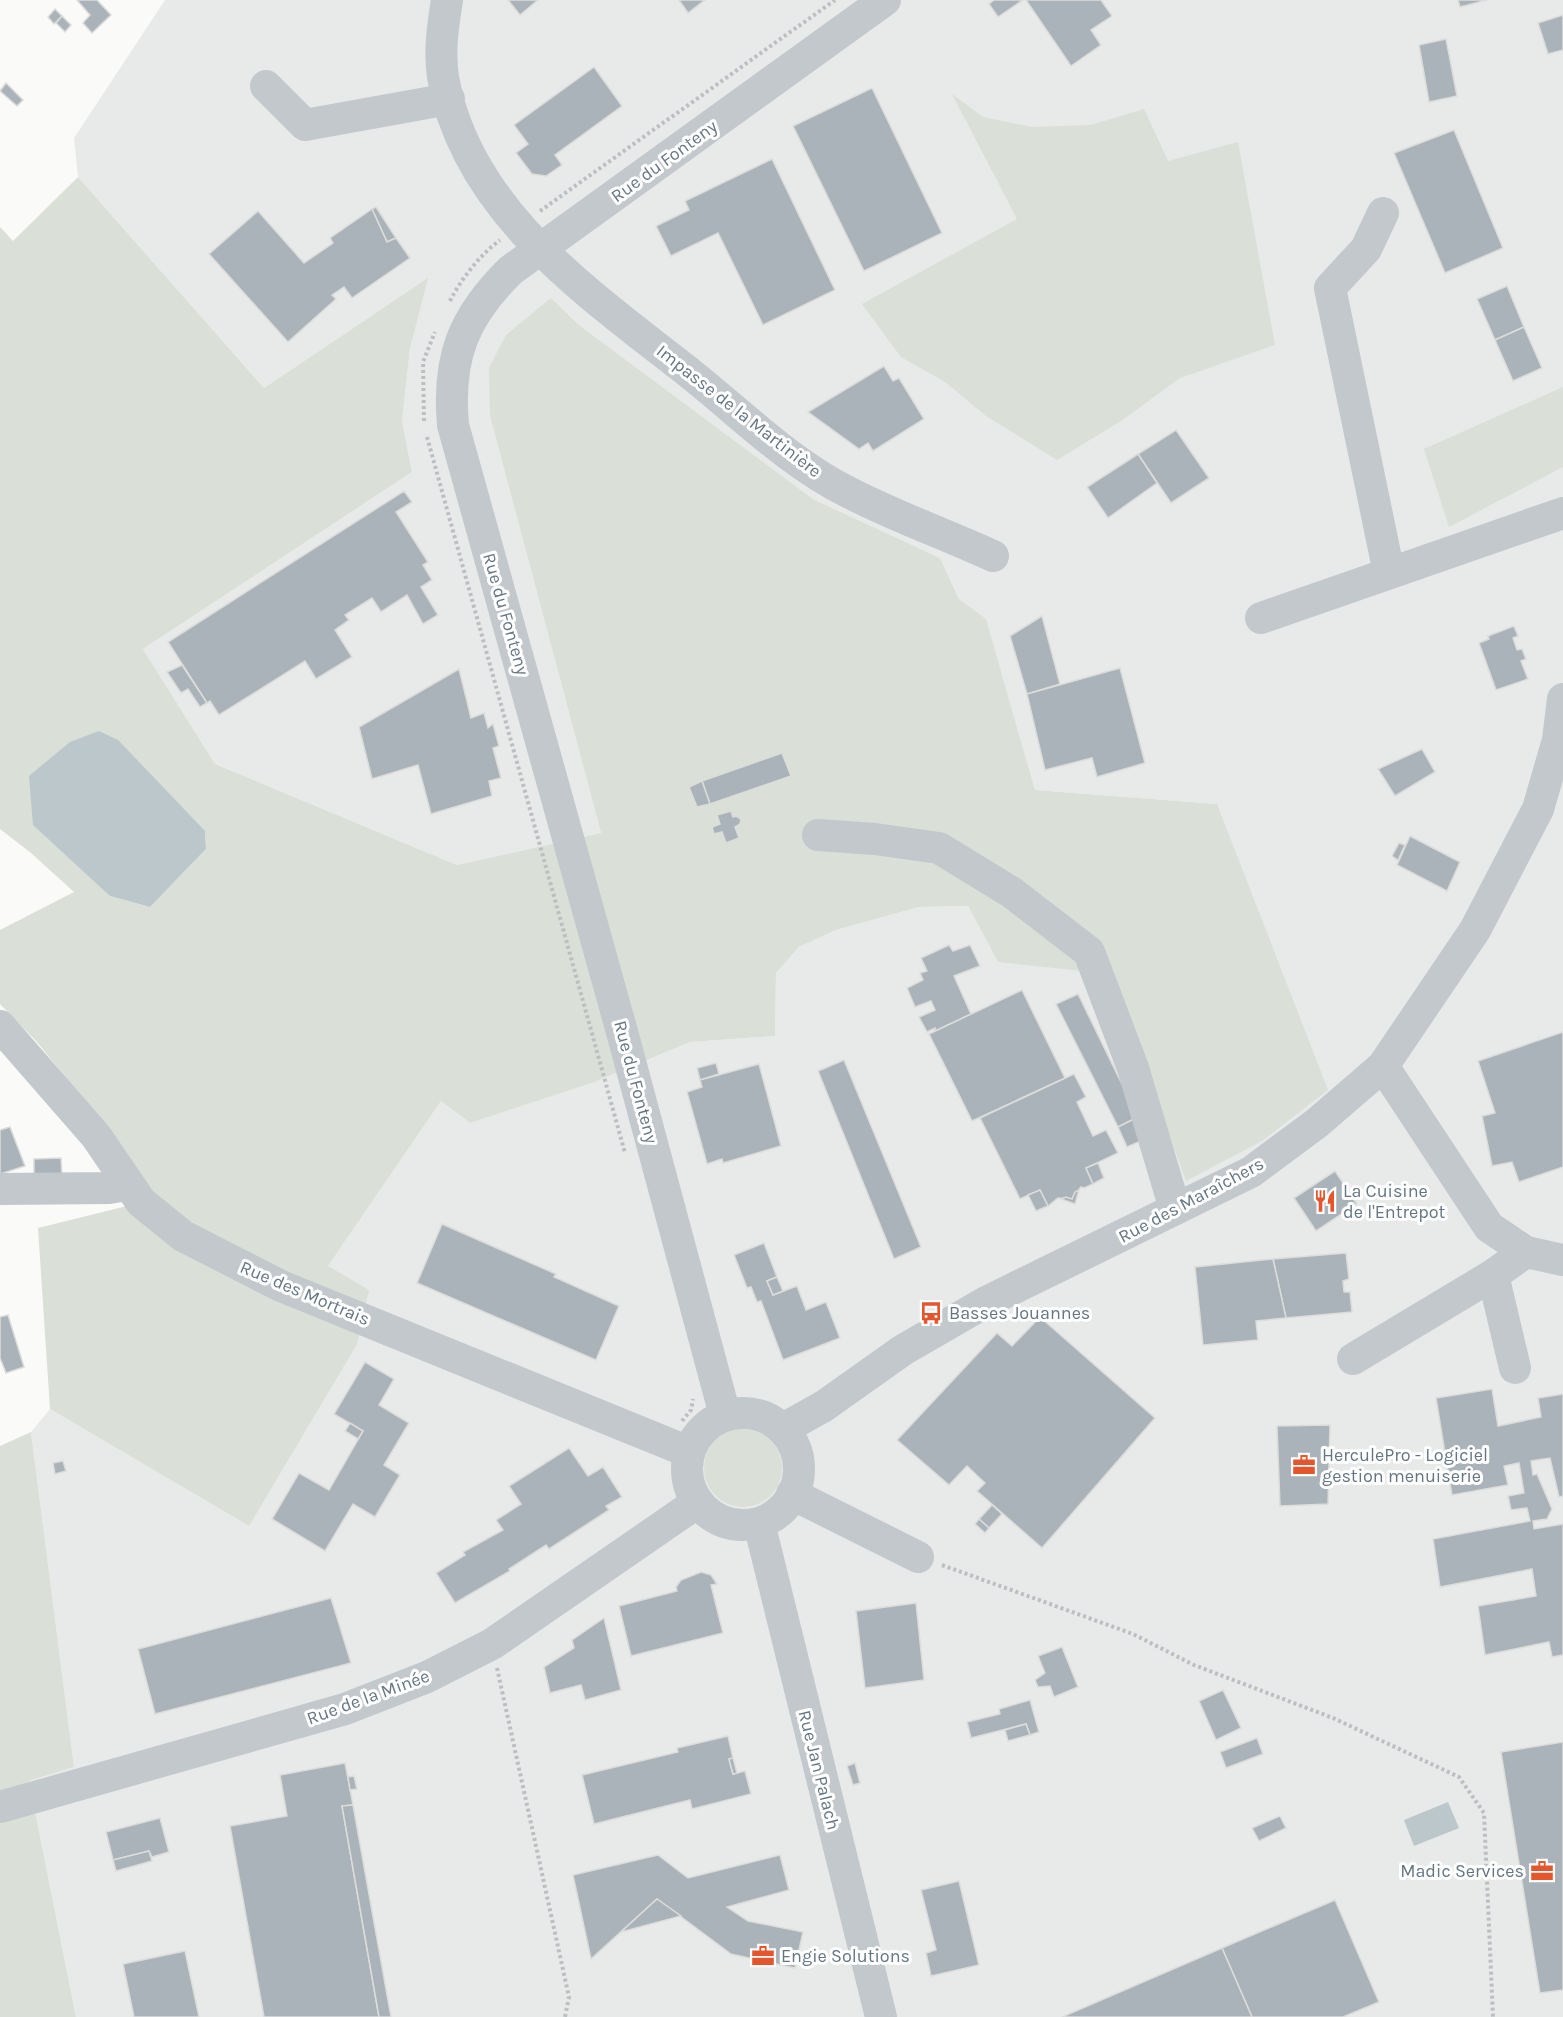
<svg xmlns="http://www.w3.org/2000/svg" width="1563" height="2017" font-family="Karla,sans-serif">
	<rect width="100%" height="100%" fill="#fafaf8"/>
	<!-- built -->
	<polygon fill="#e8e9e9" points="165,0 1563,0 1563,2017 76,2017 29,1781 74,1767 31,1432 50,1409 249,1526 328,1266 441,1101 470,1123 592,1083 690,1042 775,1036 776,973 799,947 836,930 919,907 968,906 998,962 1217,804 1035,790 986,620 959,599 940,558 813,499 579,325 551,298 490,416 601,833 457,865 215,764 143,649 412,472 402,421 410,349 427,279 264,388 78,177 74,138"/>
	<!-- green -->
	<g fill="#dadfd7" fill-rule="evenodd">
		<polygon points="952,94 983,117 1032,127 1091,125 1144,109 1168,161 1238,142 1275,345 1180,378 1121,421 1057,460 986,416 945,382 901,357 862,304 1017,219"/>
		<path d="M78,177L264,388L428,278L410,349L402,421L412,472L143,649L215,764L457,865L601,833L490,416L489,368L506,335L551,298L579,325L813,499L940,558L959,599L986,619L1035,790L1217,804L1328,1090L1262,1141L1186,1181L1112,974L998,962L968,906L919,907L836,930L799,947L776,973L775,1036L690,1042L592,1083L470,1123L441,1101L328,1266L369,1290L357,1344L249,1526L50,1409L38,1228L131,1205L126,1152L37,1042L0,1004V930L74,892L31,853L0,829V227L13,241ZM205,831L206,849L150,907L110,896L75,861Z"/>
		<polygon points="1563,387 1563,467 1449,527 1424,449"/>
		<circle cx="743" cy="1468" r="39"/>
		<polygon points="31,1432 74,1767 29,1781 76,2017 0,2017 0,1446"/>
	</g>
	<!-- water -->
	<g fill="#bbc7cb">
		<polygon points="99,731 118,740 205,831 206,849 150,907 110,896 33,825 29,776 70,742"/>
		<polygon points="1448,1802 1459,1828 1414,1846 1404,1820"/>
	</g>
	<!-- building -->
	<g fill="#aab3b9" stroke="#dcdcda" stroke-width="1.5">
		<polygon points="77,0 97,0 111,15 92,33 83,23 90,15"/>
		<polygon points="508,0 538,0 520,15"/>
		<polygon points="679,0 705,0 688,13"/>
		<polygon points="994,0 1023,0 998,17 989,4"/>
		<polygon points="1026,0 1101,0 1112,16 1091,30 1101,45 1071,66"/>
		<polygon points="1458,0 1487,0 1460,7"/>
		<polygon points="55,9 62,16 54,24 48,17"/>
		<polygon points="1563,15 1563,50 1548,54 1538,23"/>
		<polygon points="62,16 71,25 65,32 56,23"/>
		<polygon points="1446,39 1457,96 1429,102 1419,45"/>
		<polygon points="594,67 622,106 555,155 562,165 546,176 532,174 516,153 528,144 514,125"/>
		<polygon points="6,83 23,100 17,106 0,91"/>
		<polygon points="872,88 942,233 864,271 793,126"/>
		<polygon points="1454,130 1503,248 1445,273 1394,153"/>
		<polygon points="772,159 835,290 763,325 718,233 671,256 656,226 689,210 685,201"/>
		<polygon points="376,207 396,238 387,242 372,209"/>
		<polygon points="372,209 387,242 396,238 410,258 352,298 344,287 332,295 336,299 288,342 209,254 258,211 304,263 333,243 330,238"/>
		<polygon points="1507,286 1524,327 1495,340 1477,299"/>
		<polygon points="1524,327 1542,368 1513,381 1495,340"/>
		<polygon points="884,366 893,381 899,378 924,419 873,451 868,443 859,449 808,412"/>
		<polygon points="1176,430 1209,478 1171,503 1138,454"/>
		<polygon points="1138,454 1157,483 1108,518 1087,487"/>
		<polygon points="404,491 412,502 396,512 428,562 423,565 432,580 421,587 438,615 423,624 407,595 381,612 372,598 345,615 349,620 335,630 352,657 316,679 305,661 219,715 210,701 207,703 168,642"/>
		<polygon points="1042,616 1060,684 1027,694 1010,636"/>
		<polygon points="1514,626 1518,636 1513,638 1517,650 1522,649 1526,659 1521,661 1528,679 1496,690 1479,643 1489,639 1488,636"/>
		<polygon points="182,665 207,703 200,707 188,689 181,693 167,672"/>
		<polygon points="1120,668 1145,763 1097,777 1092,758 1045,770 1027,694"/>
		<polygon points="459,669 471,718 484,713 488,728 493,724 499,746 493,748 501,778 489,781 492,796 431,814 418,765 372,779 359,727"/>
		<polygon points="1422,749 1435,772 1395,796 1378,769"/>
		<polygon points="782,753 791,776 710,804 702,781"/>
		<polygon points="702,781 710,804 697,807 689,787"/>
		<polygon points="731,811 733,817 736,816 741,819 740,824 735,827 739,838 726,843 722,832 714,834 712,827 720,824 717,815"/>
		<polygon points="1410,836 1460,862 1447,891 1397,865"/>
		<polygon points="1399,843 1405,845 1398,860 1392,856"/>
		<polygon points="949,945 953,951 970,945 980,966 954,976 971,1014 935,1031 935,1028 927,1032 919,1017 935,1010 931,1001 915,1007 907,988 923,980 920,973 927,971 921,958"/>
		<polygon points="1022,990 1065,1078 972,1121 929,1034"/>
		<polygon points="1078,994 1138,1117 1118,1127 1056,1004"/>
		<polygon points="1563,1032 1563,1167 1519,1182 1512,1162 1492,1166 1482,1116 1495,1113 1478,1061"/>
		<polygon points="844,1060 921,1247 894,1259 818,1071"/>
		<polygon points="716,1063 719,1074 700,1080 697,1068"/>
		<polygon points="759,1064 781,1146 723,1163 722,1159 707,1164 687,1092 702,1087 700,1080"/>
		<polygon points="1074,1074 1086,1097 1077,1102 1093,1136 1106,1130 1118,1153 1086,1168 1093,1184 1084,1188 1081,1187 1072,1199 1058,1198 1048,1206 1040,1190 1020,1199 980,1118"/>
		<polygon points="1138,1117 1141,1141 1127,1147 1118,1127"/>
		<polygon points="10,1127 25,1166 0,1174 0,1130"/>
		<polygon points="61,1158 62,1176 34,1176 34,1159"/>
		<polygon points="1098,1163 1104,1178 1093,1184 1086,1168"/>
		<polygon points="1335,1171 1357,1204 1316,1231 1294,1198"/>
		<polygon points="1040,1190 1048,1206 1036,1211 1028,1195"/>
		<polygon points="1079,1190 1075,1204 1061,1199 1066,1197 1072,1199 1075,1192"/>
		<polygon points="442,1224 556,1274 554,1277 619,1306 596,1360 417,1283"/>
		<polygon points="764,1243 777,1277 767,1281 773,1295 797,1286 806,1310 826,1302 840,1338 783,1360 761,1301 757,1302 751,1287 747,1288 734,1255"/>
		<polygon points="1346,1253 1349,1279 1343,1281 1344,1292 1350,1292 1352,1312 1286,1318 1273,1259"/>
		<polygon points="1273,1259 1286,1318 1256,1321 1258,1340 1203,1345 1195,1267"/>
		<polygon points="777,1277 783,1291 773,1295 767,1281"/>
		<polygon points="8,1315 24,1367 6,1373 0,1358 0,1317"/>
		<polygon points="1040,1317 1155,1418 1042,1548 977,1491 985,1483 967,1466 949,1485 897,1440 997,1333 1012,1346"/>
		<polygon points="365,1362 394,1379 379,1405 409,1423 384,1465 400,1475 375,1517 353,1504 325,1551 272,1519 299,1473 329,1490 363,1431 334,1414"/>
		<polygon points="1492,1389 1498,1426 1541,1417 1538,1398 1563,1394 1563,1496 1559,1497 1550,1458 1531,1461 1533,1475 1537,1474 1552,1509 1547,1519 1533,1521 1534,1529 1563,1524 1563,1655 1552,1657 1549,1642 1485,1655 1478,1606 1536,1596 1532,1569 1440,1587 1433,1539 1530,1521 1527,1508 1511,1510 1508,1496 1524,1493 1519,1463 1504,1466 1508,1485 1452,1495 1436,1398"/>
		<polygon points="350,1423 363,1431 358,1439 345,1431"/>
		<polygon points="1330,1425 1328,1504 1280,1506 1277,1426"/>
		<polygon points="569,1448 588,1476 603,1467 622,1497 606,1506 609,1510 549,1549 546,1545 509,1569 510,1571 455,1603 436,1573 465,1555 463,1552 503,1530 496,1520 521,1504 509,1486"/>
		<polygon points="63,1461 66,1471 55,1474 53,1463"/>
		<polygon points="992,1505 1002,1514 989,1528 979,1519"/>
		<polygon points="979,1519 989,1528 985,1533 975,1524"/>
		<polygon points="701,1572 711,1575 717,1584 711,1585 723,1633 631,1656 619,1606 677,1591 676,1587 681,1580"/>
		<polygon points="331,1598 351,1663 155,1714 138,1649"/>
		<polygon points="916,1603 924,1680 865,1688 856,1611"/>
		<polygon points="604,1618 621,1690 585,1700 581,1685 550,1693 544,1667 574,1648 572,1640"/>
		<polygon points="1062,1647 1078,1687 1054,1697 1050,1686 1038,1687 1035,1680 1045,1673 1038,1656"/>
		<polygon points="1223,1690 1241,1728 1216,1740 1199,1701"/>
		<polygon points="1030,1700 1039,1732 1030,1735 1026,1724 971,1738 967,1722 1000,1714 999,1709"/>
		<polygon points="1026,1724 1030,1735 1008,1741 1005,1730"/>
		<polygon points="728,1736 733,1758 729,1759 733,1774 745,1771 751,1794 692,1809 690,1800 594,1824 582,1775 678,1752 677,1748"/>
		<polygon points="1257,1738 1263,1754 1226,1768 1220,1752"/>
		<polygon points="1563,1742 1563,1990 1540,1993 1501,1752"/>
		<polygon points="733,1758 737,1773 733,1774 729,1759"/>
		<polygon points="345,1763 353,1805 342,1806 379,2017 264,2017 230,1826 287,1816 280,1775"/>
		<polygon points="855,1763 860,1783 853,1785 847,1766"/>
		<polygon points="354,1776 357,1789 350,1790 348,1777"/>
		<polygon points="353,1805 391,2017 379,2017 342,1806"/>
		<polygon points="1280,1816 1286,1828 1259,1841 1252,1828"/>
		<polygon points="160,1818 169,1852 152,1857 149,1851 113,1860 106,1832"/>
		<polygon points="149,1851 152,1861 116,1871 113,1860"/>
		<polygon points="658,1855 688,1878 780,1855 789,1890 727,1907 748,1921 803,1932 795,1968 731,1954 657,1899 591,1959 573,1875"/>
		<polygon points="959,1881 979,1965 931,1976 926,1953 936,1950 921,1890"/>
		<polygon points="657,1899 681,1916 621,1932"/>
		<polygon points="1335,1900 1379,2002 1343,2017 1252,2017 1222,1948"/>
		<polygon points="1222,1948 1252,2017 1062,2017"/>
		<polygon points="185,1951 199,2017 134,2017 123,1964"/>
	</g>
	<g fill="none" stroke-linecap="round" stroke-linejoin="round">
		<!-- path -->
		<g stroke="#bbbfc2" stroke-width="4" stroke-dasharray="3 3" stroke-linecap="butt">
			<polyline points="540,211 835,0"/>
			<path d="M450,301C461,279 480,255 500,240"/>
			<polyline points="424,421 423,362 435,332"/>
			<polyline points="427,437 625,1153"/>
			<polyline points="682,1421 691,1410 693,1399"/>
			<polyline points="942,1565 1133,1634 1194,1665 1333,1718 1459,1777 1484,1813 1493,2017"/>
			<polyline points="497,1668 569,1997 565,2017"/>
		</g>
		<!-- minor -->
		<g stroke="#c3c8cc" stroke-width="32">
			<path d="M447,0C443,25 439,52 443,77C466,212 592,296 692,375C742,415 790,463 848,492C894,516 945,534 993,556"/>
			<polyline points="266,86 305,125 449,99"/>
			<polyline points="1383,213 1366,249 1330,288 1389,573"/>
			<polyline points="1261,618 1563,513"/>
			<polyline points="818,835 875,839 939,848 1011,892 1089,952 1133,1068 1175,1209"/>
			<polyline points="0,1026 96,1136 141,1202 183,1236 281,1286 689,1452"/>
			<polyline points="1383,1066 1489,1227 1526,1252 1563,1260"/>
			<polyline points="0,1189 109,1188 127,1185"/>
			<polyline points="1493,1275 1515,1368"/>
			<polyline points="1353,1359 1493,1275 1526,1252"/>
			<circle cx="743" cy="1469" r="56"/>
			<path d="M725,1415L622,1032L453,425C447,358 463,317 511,270L885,0"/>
			<polyline points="783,1429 824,1406 903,1350 986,1302 1251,1172 1317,1123 1383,1066 1475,930 1538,809 1558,740 1563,699"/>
			<polyline points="792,1494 918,1557"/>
			<polyline points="759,1523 881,2017"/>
			<polyline points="0,1807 345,1709 427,1677 492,1644 698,1502"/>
		</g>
	</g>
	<!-- icons -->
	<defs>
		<g id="restaurant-bare" transform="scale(1.8)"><path d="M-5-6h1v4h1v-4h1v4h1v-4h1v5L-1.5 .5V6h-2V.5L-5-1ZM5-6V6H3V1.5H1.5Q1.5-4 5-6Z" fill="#e4572e" stroke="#fff" stroke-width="2.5" paint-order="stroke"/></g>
		<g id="bus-bare" transform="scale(1.8)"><path d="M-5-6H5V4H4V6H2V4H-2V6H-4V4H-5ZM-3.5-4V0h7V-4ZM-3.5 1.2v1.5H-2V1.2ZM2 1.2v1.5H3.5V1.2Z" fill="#e4572e" stroke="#fff" stroke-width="2.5" paint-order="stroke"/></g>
		<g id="office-bare" transform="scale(1.8)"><path d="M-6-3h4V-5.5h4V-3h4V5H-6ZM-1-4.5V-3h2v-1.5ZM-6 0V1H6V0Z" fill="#e4572e" stroke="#fff" stroke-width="2.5" paint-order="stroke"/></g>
	</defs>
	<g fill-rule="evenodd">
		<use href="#restaurant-bare" x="1325" y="1201"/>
		<use href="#bus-bare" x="931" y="1313"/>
		<use href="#office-bare" x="1304" y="1465"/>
		<use href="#office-bare" x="1542" y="1871"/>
		<use href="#office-bare" x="763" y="1956"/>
	</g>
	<g text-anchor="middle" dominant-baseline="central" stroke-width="6" stroke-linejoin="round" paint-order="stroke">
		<!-- street labels -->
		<g font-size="18" fill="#657683" stroke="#fff">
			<text transform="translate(664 161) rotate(-36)">Rue du Fonteny</text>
			<text transform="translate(739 411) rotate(38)">Impasse de la Martinière</text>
			<text transform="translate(506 614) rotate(74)">Rue du Fonteny</text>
			<text transform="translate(636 1082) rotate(75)">Rue du Fonteny</text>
			<text transform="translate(1191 1200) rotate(-28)">Rue des Maraîchers</text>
			<text transform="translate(305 1293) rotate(23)">Rue des Mortrais</text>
			<text transform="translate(368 1697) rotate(-20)">Rue de la Minée</text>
			<text transform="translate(819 1770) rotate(76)">Rue Jan Palach</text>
		</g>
		<!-- poi labels -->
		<g font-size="18" fill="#657683" stroke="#fff" text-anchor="start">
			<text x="1343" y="1191">La Cuisine<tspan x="1343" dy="21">de l'Entrepot</tspan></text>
			<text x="949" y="1313">Basses Jouannes</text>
			<text x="1322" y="1455">HerculePro - Logiciel<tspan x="1322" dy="21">gestion menuiserie</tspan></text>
			<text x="1524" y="1871" text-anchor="end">Madic Services</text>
			<text x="781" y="1956">Engie Solutions</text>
		</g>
	</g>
</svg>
